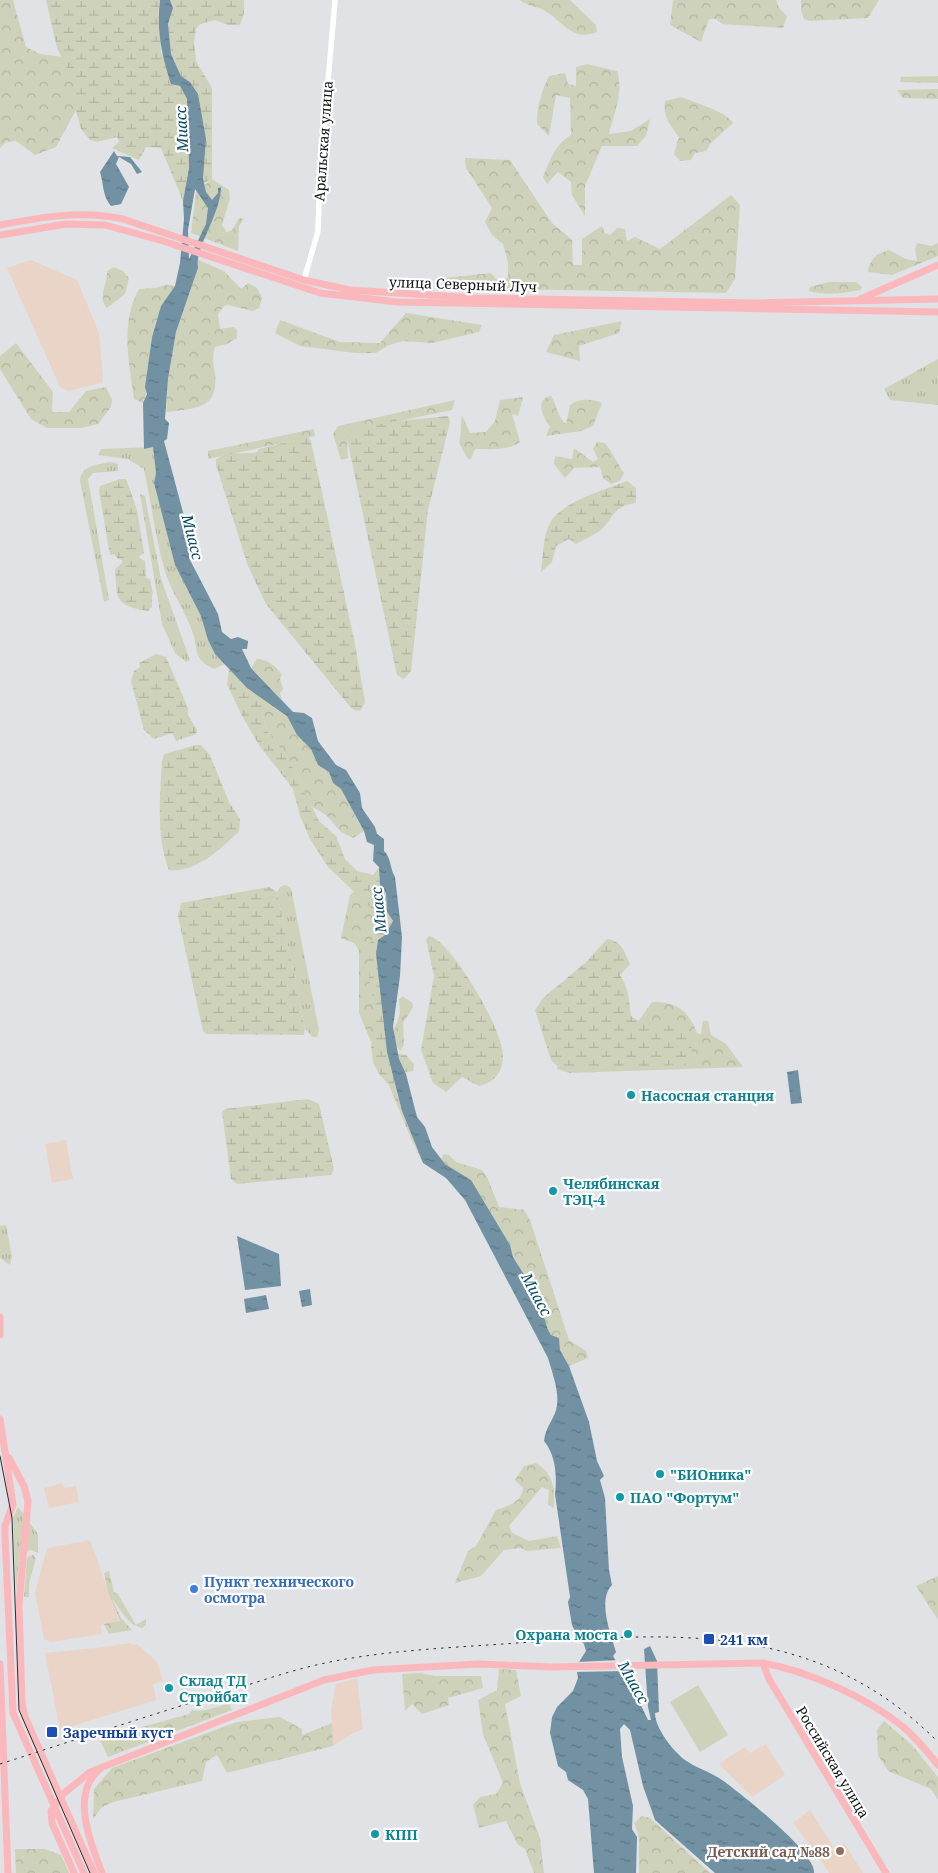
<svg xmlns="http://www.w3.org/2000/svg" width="938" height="1873" font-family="'Noto Serif',serif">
	<defs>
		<pattern id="grass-tufts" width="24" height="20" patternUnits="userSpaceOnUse" patternTransform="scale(1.25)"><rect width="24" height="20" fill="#cfd2ba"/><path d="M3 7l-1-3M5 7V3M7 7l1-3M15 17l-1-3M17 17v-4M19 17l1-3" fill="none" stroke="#b1b39f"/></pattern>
		<pattern id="forest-crowns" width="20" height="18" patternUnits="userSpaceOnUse" patternTransform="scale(1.25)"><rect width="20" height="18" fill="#cfd2ba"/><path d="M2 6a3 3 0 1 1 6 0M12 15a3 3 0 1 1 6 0" fill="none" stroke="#b1b39f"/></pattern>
		<pattern id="wetland-marsh" width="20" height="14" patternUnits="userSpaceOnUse" patternTransform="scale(1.25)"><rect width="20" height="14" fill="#cfd2ba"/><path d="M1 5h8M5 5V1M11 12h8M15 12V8" fill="none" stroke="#b1b39f"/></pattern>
		<pattern id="water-ripples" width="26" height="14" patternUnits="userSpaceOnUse" patternTransform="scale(1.25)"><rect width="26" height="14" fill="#7292a4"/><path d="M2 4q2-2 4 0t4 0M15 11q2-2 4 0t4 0" fill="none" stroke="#5c7684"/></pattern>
	</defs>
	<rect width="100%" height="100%" fill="#e0e2e6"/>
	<!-- commercial -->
	<g fill="#ead4c7">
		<polygon points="31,260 77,280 99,333 103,377 102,383 68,391 60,387 7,268"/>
		<polygon points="66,1140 73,1179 52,1183 45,1144"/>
		<polygon points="62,1483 64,1488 76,1486 79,1502 49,1508 44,1488"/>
		<polygon points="90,1540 119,1621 101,1625 102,1634 51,1642 44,1639 35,1593 47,1548"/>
		<polygon points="131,1643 132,1645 137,1644 157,1662 163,1681 153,1684 156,1700 60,1730 45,1653 96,1648"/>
		<polygon points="357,1678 363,1729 353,1733 333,1746 331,1710 336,1684"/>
		<polygon points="766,1744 785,1775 752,1797 719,1764 745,1747 750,1753"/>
		<polygon points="810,1810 833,1846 818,1857 793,1823"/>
	</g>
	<!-- education -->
	<polygon fill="#e9d4c6" points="844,1843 863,1873 829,1873 820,1859"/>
	<!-- grass -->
	<g fill="url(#grass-tufts)">
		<polygon points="938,359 938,405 890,400 884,389"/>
		<path d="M153,447L156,473L154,483L175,565L201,616L208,640L215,654L225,664L214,669C190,658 200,648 191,628C183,608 170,590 164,568C155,536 151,502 144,469L128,459L98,455L101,449Z"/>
		<path d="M110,462L118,464V471L93,473L88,479L109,600L104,602L80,481C81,465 97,465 110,462Z"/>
		<polygon points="140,494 145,496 161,579 190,660 186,662 175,653 162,624"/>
		<polygon points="285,885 291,888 319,1030 317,1037 312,1037 305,1028 277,892 280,887"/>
		<polygon points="6,1225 12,1257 10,1265 0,1258 0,1226"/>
		<polygon points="18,1507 24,1515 16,1592 13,1518"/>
		<polygon points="29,1522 38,1534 38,1553 31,1550 26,1552"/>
		<polygon points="34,1555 36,1559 29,1583 29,1597 24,1597 27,1559 29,1556"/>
	</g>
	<!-- forest -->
	<g fill="url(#forest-crowns)">
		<polygon points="0,0 13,0 26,47 40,54 62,57 76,86 76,110 56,147 35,155 16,141 6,142 0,148"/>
		<path d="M520,0H570L596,25L597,32C572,42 564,22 545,11C538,6 526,6 520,0Z"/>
		<polygon points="673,0 776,0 779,8 787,16 783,28 722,24 716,19 709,19 701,42 670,25"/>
		<polygon points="801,0 879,0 868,18 810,21 804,19 801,10"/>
		<path d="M587,64L617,71C624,91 614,114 609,134L631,131L650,119L646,136L637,146H602L585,186V216L572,195L571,182L558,172L547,184L543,177C550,161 554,145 571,135L570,98L556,95L549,136L537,124C536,110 542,89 549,76L565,73L568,84L576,86V67Z"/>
		<polygon points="938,76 938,83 900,82 901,77"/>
		<polygon points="938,89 938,99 903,98 897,90"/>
		<path d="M681,97C693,102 728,112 733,123L711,143L706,151L695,153L691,160L680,161L674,154L679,137C670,124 663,118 665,101Z"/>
		<polygon points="465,158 510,160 552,223 572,240 573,265 582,265 582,239 602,226 605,233 610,235 617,228 625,229 627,241 635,237 660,249 731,195 740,205 735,279 726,293 451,288 445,278 491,273 500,283 508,277 508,262 503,244 492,235 485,222 492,208 466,168"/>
		<polygon points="212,179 229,190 230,198 222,225 227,233 233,229 239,218 244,219 239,226 238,251 191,233 196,192"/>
		<path d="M917,243L931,246L938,243V256L892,275L868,272C870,258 876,254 889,250L906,259L917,261L915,249Z"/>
		<path d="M196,259L224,271L241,289L248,283L257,288L262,298L259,308L253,311L228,305L224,306L218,314L220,329L234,327L237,330V338L227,344L215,347C212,358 213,363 215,374C219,410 194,408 166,412L168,379L176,332L198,268Z"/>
		<path d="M114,267L123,271L129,278L125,294L107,308C97,297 108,283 107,271Z"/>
		<path d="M829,282H856L862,287L861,290C844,293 826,296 809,291L810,287Z"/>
		<path d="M165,285L175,286C164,302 156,317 152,337C148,358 152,382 143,403L134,399C129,362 120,323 139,289L155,288Z"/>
		<polygon points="406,313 482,325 479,332 432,343 403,341 389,345 376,353 355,353 300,346 275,333 280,320 340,342 380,343"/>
		<polygon points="622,321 619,333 579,346 580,361 546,352 554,335"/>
		<polygon points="16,343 53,392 52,412 69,412 86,391 106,387 112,400 111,407 98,424 81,428 47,428 31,419 0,369 0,356"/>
		<path d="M551,396C557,405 557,417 566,424L570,405C580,398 591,399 602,403L593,426L581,431L546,436L550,426C543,417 534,399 551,396Z"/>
		<path d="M523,397L518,416L512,414L520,442C507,451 490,449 475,449L471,459H468L459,443C462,433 460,425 462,415L470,433L486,432L495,421L500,400Z"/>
		<polygon points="455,400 452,410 352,431 347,439 348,458 341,460 333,434 338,426"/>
		<polygon points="314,429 315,436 208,459 208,451"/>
		<path d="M597,442L605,443C613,453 617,463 624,473L620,481L611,484L603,478L600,467L574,468L565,478L554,464L555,456L572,459L574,448L593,462L598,459L593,449Z"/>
		<path d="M257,659C269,660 275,665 282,675L280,679L283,689L280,693L282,700L251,668Z"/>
		<polygon points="273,704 287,716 297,735 311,749 318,765 329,772 333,783 341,789 364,831 353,838 341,832 326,815 311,806 289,760 267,731 262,711 265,706"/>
		<polygon points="356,890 363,891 383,925 381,1039 371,1042 359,1013 359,950 354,943 341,938 350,895"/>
		<path d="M403,997L412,1002L413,1007L403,1023L404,1045L400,1051C388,1035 395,1031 399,1016C401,1011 399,1004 399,999Z"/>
		<path d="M652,1002C677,1002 688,1010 697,1033L701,1034L703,1021H708L711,1035L726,1044L743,1067L570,1073L557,1069L559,1061L635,1026Z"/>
		<polygon points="444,1154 449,1155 456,1162 482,1170 487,1177 499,1207 524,1210 530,1220 569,1340 586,1351 588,1358 569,1366 560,1350 559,1338 551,1335 548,1330 539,1301 530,1284 513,1257 510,1245 471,1180 445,1164 441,1159"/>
		<path d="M536,1463C554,1474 555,1489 554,1508L548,1505L549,1490L542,1487L509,1526L512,1533L529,1541L557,1536L561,1548L526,1551L521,1548L504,1550L481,1576L455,1583L468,1551L476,1546L496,1510C509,1505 521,1503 523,1488L515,1480L524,1466Z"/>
		<path d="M109,1571L114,1592L118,1594L136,1625L146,1619V1625L142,1628C128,1625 121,1610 112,1599L121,1618L132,1630L109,1634L104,1624L120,1621L108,1592L104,1573Z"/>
		<polygon points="938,1576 938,1620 916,1586"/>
		<polygon points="499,1669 516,1670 521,1696 505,1704 520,1783 540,1838 544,1873 534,1873 525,1849 518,1845 506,1821 479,1828 473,1805 480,1797 496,1794 503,1783 483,1734 478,1700 497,1690"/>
		<polygon points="420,1673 435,1676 481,1676 483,1688 448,1698 449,1705 422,1714 412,1704 405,1711 402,1674"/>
		<path d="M229,1704L232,1710L108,1757L100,1740L138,1731L142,1727L189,1714L192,1710C202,1713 218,1706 229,1704Z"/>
		<polygon points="280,1717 302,1729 302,1735 332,1723 333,1746 227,1773 217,1755 206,1762 202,1781 113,1802 102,1807 93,1819 94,1789 112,1768 237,1722"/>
		<polygon points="884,1721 912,1745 938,1777 938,1800 931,1789 888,1771 878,1755 877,1730"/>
		<polygon points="642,1816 650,1818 710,1873 639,1873 639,1837 634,1823"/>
		<polygon points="15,1849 45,1849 61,1855 69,1873 16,1873"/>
	</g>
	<!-- wetland -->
	<g fill="url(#wetland-marsh)">
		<polygon points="46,0 160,0 158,13 161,52 187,99 189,168 183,201 161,148 146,147 139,160 112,148 119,142 117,137 97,142 90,140 81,129 76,111 76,87 57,48"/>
		<polygon points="170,0 244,0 244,13 240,25 228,25 215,20 200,24 196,29 194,42 196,61 212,88 212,179 204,183 190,82 181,76 171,54 168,24 173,8"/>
		<polygon points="448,416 450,422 428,510 411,671 404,679 397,675 347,439 350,431 389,422"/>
		<path d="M303,438H309L311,442L354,639L365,702L361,710L356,711L351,708L266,604L248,566L216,465V459C230,450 243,455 257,452L259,449Z"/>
		<path d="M120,479H126L137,510L144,553L138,557L145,561L146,578L150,579L153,594L152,595V607L148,611C115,605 117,601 115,569L122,563V560L118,559L114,554L110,555L99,491L100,486Z"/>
		<path d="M627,481L636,488V503C615,506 615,514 603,528C596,535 584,539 576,544L569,539L556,546L552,562L541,572C543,557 543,536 550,523C562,501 605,490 627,481Z"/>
		<polygon points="156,654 166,657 188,708 188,715 197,730 196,734 176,741 172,733 154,739 144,730 131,681 134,671 140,667 139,663"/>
		<polygon points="229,669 247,688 273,704 265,706 262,711 267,731 289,760 319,821 336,836 345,859 357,871 373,875 379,867 380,887 386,893 387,912 393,921 385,935 387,1052 406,1055 414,1064 413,1071 402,1073 394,1080 402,1111 423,1163 412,1141 389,1085 379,1074 373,1062 371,1044 377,1030 369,978 369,944 379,930 380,925 372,909 328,867 310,839 300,816 293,789 259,745 242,716 227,684"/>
		<path d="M196,745H201L210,755L229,802L240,819L239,832C219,849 197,873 169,870C156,838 160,795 162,761L164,754Z"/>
		<polygon points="269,887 277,892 305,1028 304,1035 207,1034 203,1031 178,916 181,903"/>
		<path d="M429,936C452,941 504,1032 503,1056C503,1073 494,1082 479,1086L462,1077L446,1092L433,1083L421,1050L434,976L426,939Z"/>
		<path d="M607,939C622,941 624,951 630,964L620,975C629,988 629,1001 631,1016C655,1035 698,1011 691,1058L683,1065L560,1069L551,1060L535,1010L543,998L585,963Z"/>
		<polygon points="308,1099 319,1104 334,1169 331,1175 237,1184 231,1179 222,1112 225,1109"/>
	</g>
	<!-- pitch -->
	<polygon fill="#cfd2ba" points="698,1685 728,1735 700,1752 670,1702"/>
	<!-- water -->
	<g fill="url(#water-ripples)" fill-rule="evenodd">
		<path d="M160,0H170L173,8L168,24L171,54L181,76L190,82L198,94L206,139L203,178L206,192L212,200L218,193V188L221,187C221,214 194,249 198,268L176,332L168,379L165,419L169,423L167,439L164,441L188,531L189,558L218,614L222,632L231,639L238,637L248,641L247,649H242L251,668L293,712L304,713L312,718L318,741L336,765L346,770L360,793L362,808L375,827L377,834L384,839V851C391,857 390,869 395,877L402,937L400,976L393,1027L399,1059L406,1074L417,1117L425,1127L432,1147L445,1164L471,1180L510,1245L513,1257L530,1284L539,1301L548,1330L551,1335L559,1338L560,1350L569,1366L589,1422L597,1461L604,1476L600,1480L605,1498L609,1570L612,1585C597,1600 611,1635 616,1652L613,1656L631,1685L648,1720H651L648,1707L644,1649L650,1646L657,1661L659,1712L655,1713C655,1728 673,1751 685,1760C696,1768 711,1772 722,1780C740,1793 817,1853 814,1873H715L655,1820L643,1786L630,1730L624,1724L620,1729L622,1757L633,1806L632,1829L637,1837L636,1873H594L588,1799L583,1790L568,1780L566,1772L558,1766L550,1733L552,1717L557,1707L573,1691L578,1678L576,1667L586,1651L584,1644L579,1640L572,1625L568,1602L570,1597L555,1494C557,1477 556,1455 544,1441C545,1427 556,1417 557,1405C559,1390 552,1372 548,1358L465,1200L446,1178L423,1163L402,1111L387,1052L376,954L378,940L385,935L393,921L387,912L386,893L380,887L379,867L373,861L374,845L367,842L364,831L341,789L333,783L329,772L318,765L311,749L297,735L287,716L247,688L215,654L208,640L201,616L175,565L154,483L156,473L153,447L144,449L143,403L147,394L145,387L152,337L161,306L175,286L180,263L184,219L183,201L189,168L187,99L180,86L171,84C162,57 156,29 160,0ZM195,189L208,208L206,224L189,259L188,230Z"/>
		<path d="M114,151L117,156L130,157L142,172L137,174L131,164L119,157L116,164L129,187L121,204L111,206C102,195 104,185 100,172Z"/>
		<polygon points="798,1070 802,1103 791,1104 787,1072"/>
		<polygon points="237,1236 279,1254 281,1286 245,1290"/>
		<polygon points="310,1289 312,1305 302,1307 299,1291"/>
		<polygon points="266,1295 269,1309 246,1313 244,1299"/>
	</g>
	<!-- pier -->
	<g fill="#e0e2e6">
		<polygon points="614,1635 615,1640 578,1642 575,1637"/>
		<polygon points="619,1660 625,1671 573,1672 577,1662"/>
	</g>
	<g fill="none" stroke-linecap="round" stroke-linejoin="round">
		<!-- minor -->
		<polyline stroke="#fff" stroke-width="5.5" points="304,280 318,231 320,174 335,0"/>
		<!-- major -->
		<g stroke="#fab8bc" stroke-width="7">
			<path d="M0,225C42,217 80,210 123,219L304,280L350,290L475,298L756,303L938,299"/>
			<polyline points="0,235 66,224 105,225 163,241 320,293 397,302 938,312"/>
			<polyline points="858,300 938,265"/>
			<polyline points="0,1317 0,1335"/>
			<polyline points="0,1419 13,1504 5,1526 5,1536 13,1713 84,1873"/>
			<polyline points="9,1458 24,1486 28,1501 19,1605 22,1703 25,1717 94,1873"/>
			<polyline points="763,1663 769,1679 886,1873"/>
			<polyline points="0,1664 8,1873"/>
			<path d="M99,1770C70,1794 91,1844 102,1873"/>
			<path d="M74,1873L52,1823L51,1811L63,1794L90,1772L324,1680L373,1670L478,1664L553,1667L763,1663C808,1671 866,1697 902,1726C915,1737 927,1751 938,1765"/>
		</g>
		<!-- tram -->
		<polyline stroke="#2c2d2e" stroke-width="1" points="0,1456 12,1518 19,1710 90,1873"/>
		<!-- rail -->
		<path stroke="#2c2d2e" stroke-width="1" stroke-dasharray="2.5 5" stroke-linecap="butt" d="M0,1764C72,1741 144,1717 216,1695C249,1685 282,1673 316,1665C382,1650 449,1648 517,1643C675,1633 816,1620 938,1742"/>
	</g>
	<!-- markers -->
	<g fill="#0f9aa8" stroke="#fff" stroke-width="2">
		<circle cx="631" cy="1095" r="5"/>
		<circle cx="553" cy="1191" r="5"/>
		<circle cx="660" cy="1474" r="5"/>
		<circle cx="620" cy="1497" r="5"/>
		<circle cx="628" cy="1634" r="5"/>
		<circle cx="169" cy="1688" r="5"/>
		<circle cx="375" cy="1834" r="5"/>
	</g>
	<circle fill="#3f7fe0" stroke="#fff" stroke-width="2" cx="194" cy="1589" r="5"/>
	<g fill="#1a4fb4" stroke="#fff" stroke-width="2">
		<rect x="703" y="1633" width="12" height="12" rx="2.5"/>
		<rect x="46" y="1726" width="12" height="12" rx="2.5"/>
	</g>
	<circle fill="#8d6e63" stroke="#fff" stroke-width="2" cx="840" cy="1851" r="5"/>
	<g text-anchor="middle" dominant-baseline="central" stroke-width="4.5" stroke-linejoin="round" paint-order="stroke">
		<!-- street labels -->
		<g font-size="14" fill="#111213" stroke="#fff">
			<text transform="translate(323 141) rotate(-86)">Аральская улица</text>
			<text transform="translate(463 284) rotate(2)">улица Северный Луч</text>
			<text transform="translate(833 1762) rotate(59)">Российская улица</text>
		</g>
		<!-- culture labels -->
		<g font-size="14" font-weight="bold" fill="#0d838f" stroke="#fff" text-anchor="start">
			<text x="641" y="1095">Насосная станция</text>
			<text x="563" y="1183">Челябинская<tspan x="563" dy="16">ТЭЦ-4</tspan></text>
			<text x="670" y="1474">"БИОника"</text>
			<text x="630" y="1497">ПАО "Фортум"</text>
			<text x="618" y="1634" text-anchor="end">Охрана моста</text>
			<text x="179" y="1680">Склад ТД<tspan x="179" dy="16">Стройбат</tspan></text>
			<text x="385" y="1834">КПП</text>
		</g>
		<!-- shop labels -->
		<g font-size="14" font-weight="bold" fill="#366cbe" stroke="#fff" text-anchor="start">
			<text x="204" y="1581">Пункт технического<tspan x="204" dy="16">осмотра</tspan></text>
		</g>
		<!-- transit labels -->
		<g font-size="14" font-weight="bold" fill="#164399" stroke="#fff" text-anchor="start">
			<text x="720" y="1639">241 км</text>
			<text x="63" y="1732">Заречный куст</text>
		</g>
		<!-- education labels -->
		<g font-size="14" font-weight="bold" fill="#785e54" stroke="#fff" text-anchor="end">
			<text x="830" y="1851">Детский сад №88</text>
		</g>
		<!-- water labels -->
		<g font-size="15" font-style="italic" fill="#0c4a66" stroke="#fff">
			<text transform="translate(181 129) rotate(-93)">Миасс</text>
			<text transform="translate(193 537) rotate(76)">Миасс</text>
			<text transform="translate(378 910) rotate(-96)">Миасс</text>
			<text transform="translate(537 1294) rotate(62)">Миасс</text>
			<text transform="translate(634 1682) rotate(61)">Миасс</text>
		</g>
	</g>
</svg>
